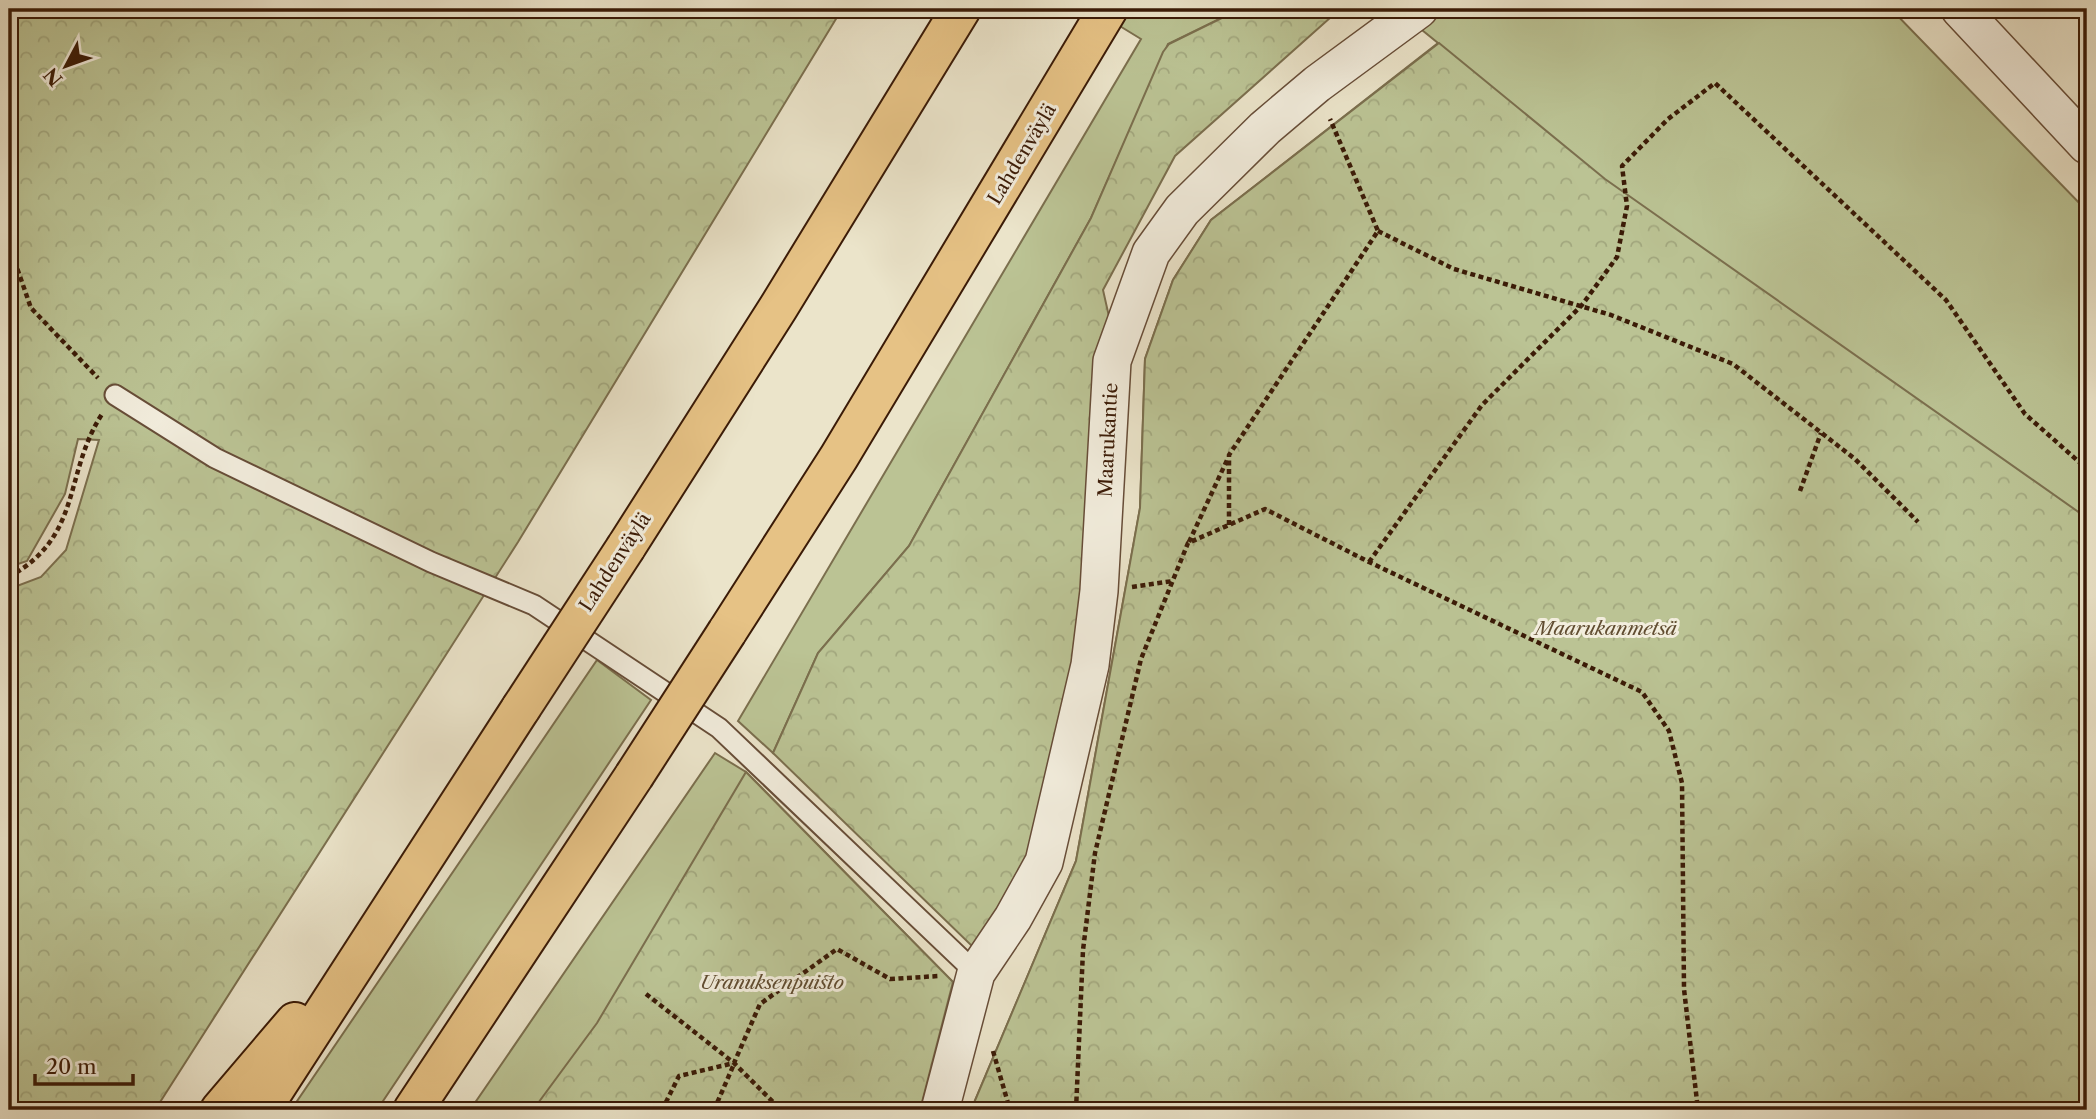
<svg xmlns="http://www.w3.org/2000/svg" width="2096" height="1119" font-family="'Libre Caslon Text',serif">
	<defs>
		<pattern id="forest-crowns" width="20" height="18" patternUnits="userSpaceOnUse" patternTransform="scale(1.75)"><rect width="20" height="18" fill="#bbc394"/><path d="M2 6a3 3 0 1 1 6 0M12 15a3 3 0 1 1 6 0" fill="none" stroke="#a2a77e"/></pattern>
	</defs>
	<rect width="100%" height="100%" fill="#ebe4ca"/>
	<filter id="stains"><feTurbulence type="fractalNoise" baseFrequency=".00286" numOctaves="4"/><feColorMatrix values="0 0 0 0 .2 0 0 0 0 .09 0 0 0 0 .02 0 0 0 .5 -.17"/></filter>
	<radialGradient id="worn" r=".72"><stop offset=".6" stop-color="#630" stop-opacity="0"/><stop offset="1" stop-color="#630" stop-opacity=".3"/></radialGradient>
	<!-- green -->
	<g fill="#bbc394" stroke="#7b6f4e" stroke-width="2">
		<polygon points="1092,9 1240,9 1168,44 1091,218 909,546 818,653 773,753 738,721 1141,39"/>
		<polygon points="1396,9 1891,9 2087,211 2087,1110 971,1110 1076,861 1140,508 1145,359 1173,280 1211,220 1438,43"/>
		<polygon points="597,660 651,700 377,1110 291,1110"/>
		<polygon points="715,753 746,772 953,982 920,1110 470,1110"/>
	</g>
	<!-- forest -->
	<g fill="url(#forest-crowns)" stroke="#7b6f4e" stroke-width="2">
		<polygon points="9,9 842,9 518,542 155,1110 9,1110 9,589 41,577 66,550 99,440 78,439 65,494 27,561 9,567"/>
		<polygon points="1240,9 1340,9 1175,156 1103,290 1110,321 1077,664 1030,862 973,947 773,753 818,653 909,546 1091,218 1163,52 1169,44"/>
		<polygon points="1439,43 1605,179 2087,518 2085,1110 971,1110 1076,861 1140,508 1145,359 1173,280 1211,220"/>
		<polygon points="746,772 953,982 920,1110 533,1110 597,1023"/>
	</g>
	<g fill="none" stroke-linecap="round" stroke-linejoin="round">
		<!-- lane casing -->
		<g stroke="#674d38" stroke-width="23">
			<polyline id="lane" points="115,395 215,458 431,562 534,605 719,728 976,973"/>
		</g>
		<!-- street casing -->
		<g stroke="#674d38" stroke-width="40">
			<g id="street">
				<polyline points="1960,9 2087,145"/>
				<polyline points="940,1110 976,973 1013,918 1044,862 1090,665 1099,591 1112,361 1151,253 1182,210 1265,128 1317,84 1419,9"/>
			</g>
		</g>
		<!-- highway casing -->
		<g stroke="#3b1b07" stroke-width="42">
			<g id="highway">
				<polyline points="626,547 778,308 961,9"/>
				<polyline points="727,632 839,457 1108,9"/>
				<polyline points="220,1110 295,1022"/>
				<polyline points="261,1110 521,708"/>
				<polyline points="413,1110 634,776"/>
			</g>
		</g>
		<!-- path -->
		<g stroke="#3b1b07" stroke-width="4.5" stroke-dasharray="5 3.5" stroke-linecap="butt">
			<polyline points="1378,231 1454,269 1611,315 1733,364 1855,459 1918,522"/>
			<polyline points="9,245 31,308 98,378"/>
			<polyline points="1800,491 1821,433"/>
			<polyline points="1229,525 1229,455 1378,231 1330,119"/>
			<polyline points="1189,542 1228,458"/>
			<polyline points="1369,562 1482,405 1582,305 1617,257 1627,206 1622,166 1668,119 1715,83 1946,300 2025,414 2087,469"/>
			<path d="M9,577C83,536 63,475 102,414"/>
			<polyline points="1132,587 1173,581"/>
			<polyline points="646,994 734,1063 781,1110"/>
			<polyline points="993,1051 1010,1110"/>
			<polyline points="662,1110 679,1076 734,1063 760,1004 837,949 890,979 939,976"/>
			<polyline points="714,1110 734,1064"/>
			<polyline points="1076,1110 1083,950 1095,853 1141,659 1188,543 1265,509 1369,562 1642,692 1669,731 1682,783 1684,989 1698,1110"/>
		</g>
		<!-- lane -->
		<use href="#lane" stroke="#f2eddd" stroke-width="19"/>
		<!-- street -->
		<use href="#street" stroke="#f2eddd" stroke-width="37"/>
		<!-- highway -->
		<use href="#highway" stroke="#e6c285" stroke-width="38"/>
		<!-- highway-bridge casing -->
		<g stroke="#3b1b07" stroke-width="42" stroke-linecap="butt">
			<g id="highway-bridge">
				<polyline points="521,708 626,547"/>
				<polyline points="634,776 727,632"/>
			</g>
		</g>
		<!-- highway-bridge -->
		<use href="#highway-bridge" stroke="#e6c285" stroke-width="38"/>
	</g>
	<g text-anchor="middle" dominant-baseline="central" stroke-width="6" stroke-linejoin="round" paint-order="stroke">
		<!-- street labels -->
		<g font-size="19" fill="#3b1b07" stroke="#f2eddd">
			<text transform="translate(1022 154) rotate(-59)">Lahdenväylä</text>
			<text transform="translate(1108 440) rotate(-87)">Maarukantie</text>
			<text transform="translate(615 562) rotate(-57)">Lahdenväylä</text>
		</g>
		<!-- park labels -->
		<g font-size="19" font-style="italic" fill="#614d31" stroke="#f2eddd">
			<text x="1606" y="628">Maarukanmetsä</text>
			<text x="772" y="982">Uranuksenpuisto</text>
		</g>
	</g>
	<!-- margin -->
	<rect width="2096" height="1119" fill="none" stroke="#ebe4ca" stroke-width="35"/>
	<rect x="10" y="10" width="2075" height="1098" fill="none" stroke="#3b1b07" stroke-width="3.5"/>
	<rect x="18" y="18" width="2061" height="1084" fill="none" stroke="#3b1b07" stroke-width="2"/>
	<!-- north arrow -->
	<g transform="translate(66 66) rotate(229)" stroke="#f2eddd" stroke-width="5" paint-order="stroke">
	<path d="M0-5L12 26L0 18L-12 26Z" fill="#3b1b07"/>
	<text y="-10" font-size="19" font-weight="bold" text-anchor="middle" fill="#3b1b07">N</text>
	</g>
	<!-- scale -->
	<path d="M35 1074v10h98v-10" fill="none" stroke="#3b1b07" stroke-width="3.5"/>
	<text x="46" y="1074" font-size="21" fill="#3b1b07" stroke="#f2eddd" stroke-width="5" paint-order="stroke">20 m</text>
	<rect width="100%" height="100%" filter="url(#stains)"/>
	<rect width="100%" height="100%" fill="url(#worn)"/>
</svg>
